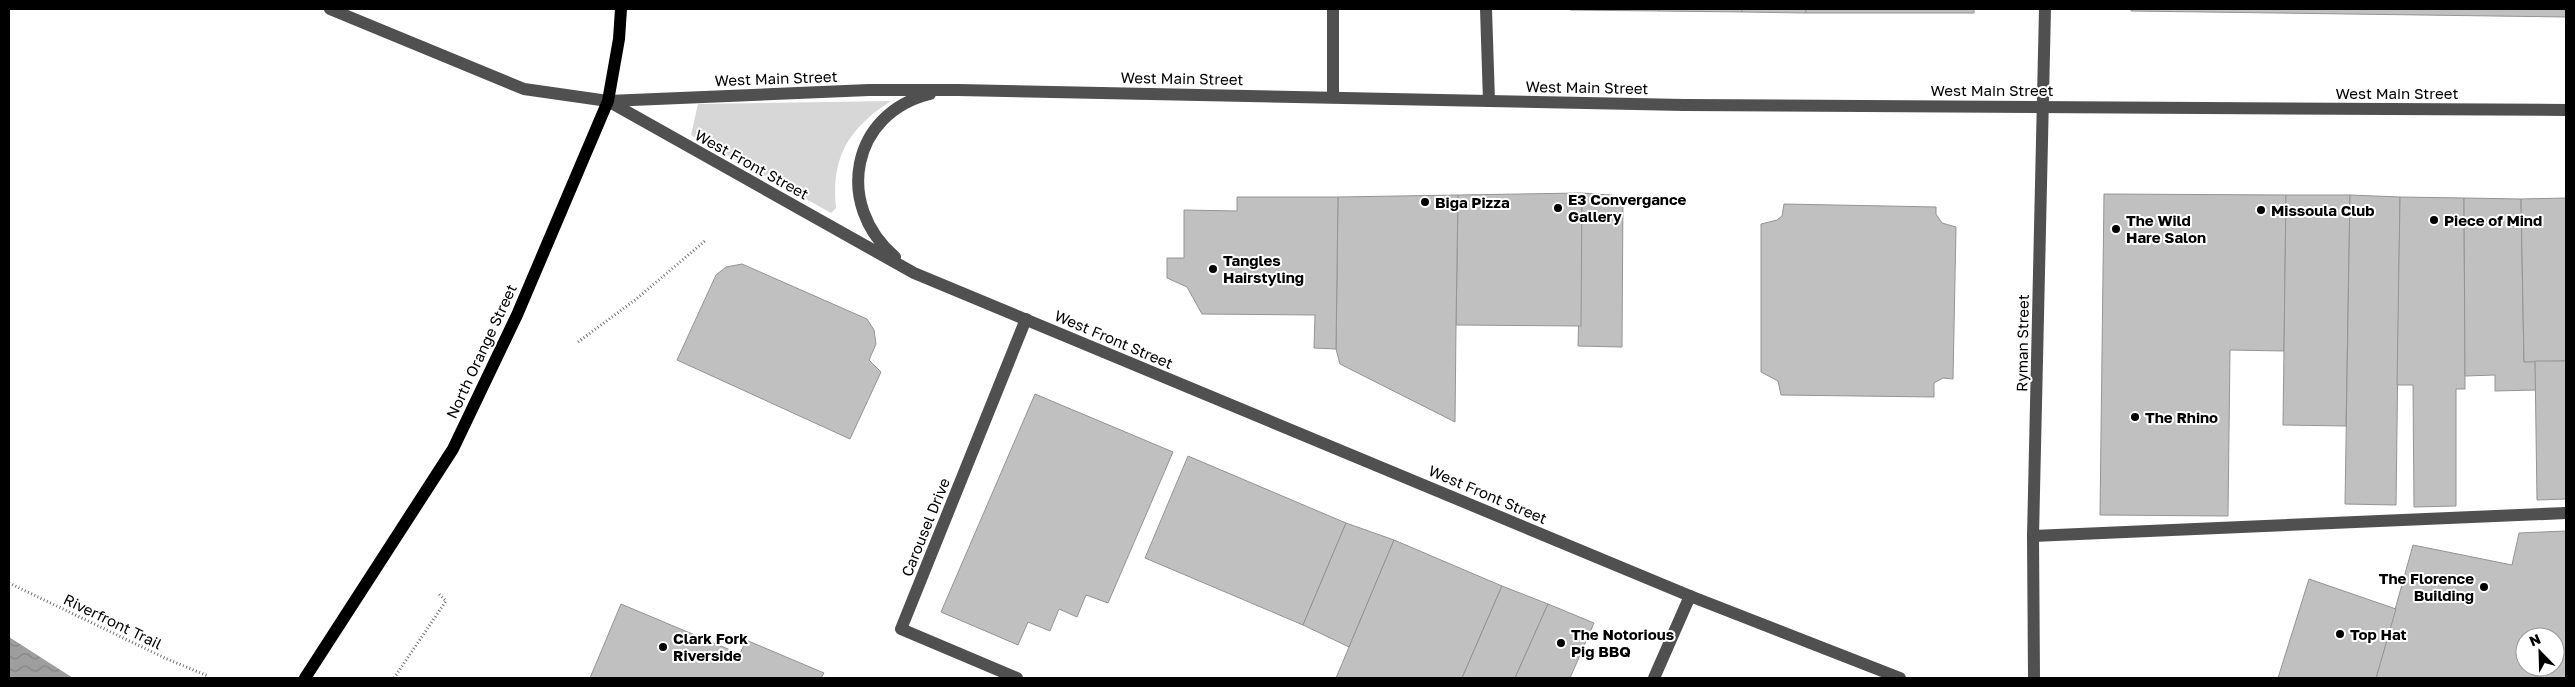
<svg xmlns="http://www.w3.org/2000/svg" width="2575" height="687" font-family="'Golos Text',sans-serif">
	<defs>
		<pattern id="water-waves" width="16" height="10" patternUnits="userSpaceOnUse" patternTransform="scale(1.25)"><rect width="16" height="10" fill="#9e9e9e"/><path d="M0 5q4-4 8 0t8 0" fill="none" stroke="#868686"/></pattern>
	</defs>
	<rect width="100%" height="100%" fill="#fff"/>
	<!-- green -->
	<path fill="#d7d7d7" d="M891,101C848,129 831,157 836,208L831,213L691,135L698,104Z"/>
	<!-- water -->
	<polygon fill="url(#water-waves)" points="9,637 73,678 9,678"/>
	<!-- building -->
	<g fill="#c0c0c0" stroke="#949494" fill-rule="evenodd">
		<polygon points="1570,9 1659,9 1659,11 1570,10"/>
		<polygon points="1659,9 1742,9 1742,12 1659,11"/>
		<polygon points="1742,9 1806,9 1806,13 1742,12"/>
		<rect x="1806" y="9" width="168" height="4"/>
		<polygon points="2131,9 2566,9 2566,17 2131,11"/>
		<polygon points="1582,193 1623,196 1622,347 1578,346"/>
		<polygon points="1582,193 1581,326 1456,325 1458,195"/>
		<polygon points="2104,194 2286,195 2284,351 2230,350 2228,516 2100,515"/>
		<polygon points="1458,195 1456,325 1455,422 1340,364 1336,349 1338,197"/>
		<polygon points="2286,195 2350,195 2346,426 2283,425"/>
		<polygon points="2350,195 2400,197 2396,505 2345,504"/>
		<polygon points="1237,197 1338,197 1336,349 1314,348 1315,315 1202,314 1187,287 1167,278 1167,258 1184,258 1184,210 1237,211"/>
		<polygon points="2400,197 2464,198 2465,389 2456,389 2456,506 2414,507 2413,385 2397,385"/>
		<polygon points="2464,198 2521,199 2524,362 2535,361 2536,390 2495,391 2495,375 2465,376"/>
		<polygon points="2566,198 2566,361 2524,362 2521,199"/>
		<polygon points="1784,204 1936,207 1936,214 1942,223 1956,227 1953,379 1943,378 1934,383 1934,397 1781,395 1778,381 1761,372 1761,224 1777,220 1782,216"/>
		<polygon points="742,264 867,319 874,330 876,344 869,360 881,372 850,439 677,360 716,275 726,267"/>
		<polygon points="2535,361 2566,361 2566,499 2537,500"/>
		<polygon points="1035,394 1173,452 1108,603 1086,595 1077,617 1059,609 1050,631 1028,622 1018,645 941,612"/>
		<polygon points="1188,456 1346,523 1303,625 1145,558"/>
		<polygon points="1346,523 1394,540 1349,647 1303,625"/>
		<path d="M2566,531V678H2376L2413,545L2512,565L2519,533ZM2525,637H2555V667H2525Z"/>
		<polygon points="1394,540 1502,586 1462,678 1336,678"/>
		<polygon points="2309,579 2396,609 2376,678 2278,678"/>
		<polygon points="1502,586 1548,604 1515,678 1462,678"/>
		<polygon points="621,604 740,654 746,640 824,673 821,678 590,678"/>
		<polygon points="1548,604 1594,623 1570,678 1515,678"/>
	</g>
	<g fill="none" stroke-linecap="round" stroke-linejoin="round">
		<!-- path -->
		<g stroke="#727272" stroke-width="3" stroke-dasharray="1 2.5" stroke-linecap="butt">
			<polyline points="578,342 635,300 705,241"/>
			<polyline points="9,583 167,659 208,676"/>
			<polyline points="394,678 446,601 438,593"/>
		</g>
		<!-- minor -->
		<g stroke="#505050" stroke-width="12">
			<polyline points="330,9 524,89 608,101 914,273 1690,596 1900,678"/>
			<polyline points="1486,9 1489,101"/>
			<polyline points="1333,97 1333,9"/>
			<polyline points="608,101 869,90 958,90 1684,105 2566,110"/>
			<path d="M895,257C834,205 851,113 930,94"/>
			<polyline points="2033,536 2566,513"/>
			<polyline points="1017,678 901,629 1026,319"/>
			<polyline points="1654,678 1690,596"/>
			<polyline points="2034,678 2033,536 2045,9"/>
		</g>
		<!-- major -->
		<polyline stroke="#000" stroke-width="12" points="305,678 453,449 517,315 608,101 619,39 621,9"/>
	</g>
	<!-- markers -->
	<g fill="#000" stroke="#fff" stroke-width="2">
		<circle cx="1425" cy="202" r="5"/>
		<circle cx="1558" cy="208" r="5"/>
		<circle cx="2261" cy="210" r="5"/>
		<circle cx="2434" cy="220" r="5"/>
		<circle cx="2116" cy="229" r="5"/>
		<circle cx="1213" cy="269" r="5"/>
		<circle cx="2135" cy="417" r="5"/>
		<circle cx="2484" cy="587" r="5"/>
		<circle cx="2340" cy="634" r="5"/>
		<circle cx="1561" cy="643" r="5"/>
		<circle cx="663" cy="647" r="5"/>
	</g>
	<g text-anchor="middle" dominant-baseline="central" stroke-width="4" stroke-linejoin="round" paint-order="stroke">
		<!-- street labels -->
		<g font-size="15" fill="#000" stroke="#fff">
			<text transform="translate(776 78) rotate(-2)">West Main Street</text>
			<text transform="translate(1182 78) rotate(1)">West Main Street</text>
			<text transform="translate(1587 87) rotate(1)">West Main Street</text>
			<text x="1992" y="90">West Main Street</text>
			<text x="2397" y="93">West Main Street</text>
			<text transform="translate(752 164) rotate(29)">West Front Street</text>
			<text transform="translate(1114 339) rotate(23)">West Front Street</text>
			<text transform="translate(2022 343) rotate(-89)">Ryman Street</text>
			<text transform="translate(481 351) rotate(-65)">North Orange Street</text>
			<text transform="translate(1488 494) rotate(23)">West Front Street</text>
			<text transform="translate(925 527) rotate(-68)">Carousel Drive</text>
			<text transform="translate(113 621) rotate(26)">Riverfront Trail</text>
		</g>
		<!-- poi labels -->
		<g font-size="15" font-weight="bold" fill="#000" stroke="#fff" text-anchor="start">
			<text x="1568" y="199">E3 Convergance<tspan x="1568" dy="17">Gallery</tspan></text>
			<text x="1435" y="202">Biga Pizza</text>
			<text x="2271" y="210">Missoula Club</text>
			<text x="2126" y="220">The Wild<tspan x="2126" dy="17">Hare Salon</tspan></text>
			<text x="2444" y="220">Piece of Mind</text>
			<text x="1223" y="260">Tangles<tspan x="1223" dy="17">Hairstyling</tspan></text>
			<text x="2145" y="417">The Rhino</text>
			<text x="2474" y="578" text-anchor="end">The Florence<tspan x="2474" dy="17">Building</tspan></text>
			<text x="1571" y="634">The Notorious<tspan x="1571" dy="17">Pig BBQ</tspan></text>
			<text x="2350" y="634">Top Hat</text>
			<text x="673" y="638">Clark Fork<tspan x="673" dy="17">Riverside</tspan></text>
		</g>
	</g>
	<!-- border -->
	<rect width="2575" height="687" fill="none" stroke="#000000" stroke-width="20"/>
	<!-- north arrow -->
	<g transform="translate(2540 652) rotate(337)"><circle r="24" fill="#ffffff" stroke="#999999"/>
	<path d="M0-4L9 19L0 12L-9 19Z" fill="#000000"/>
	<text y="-8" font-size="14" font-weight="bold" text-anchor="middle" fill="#000000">N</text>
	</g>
</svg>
